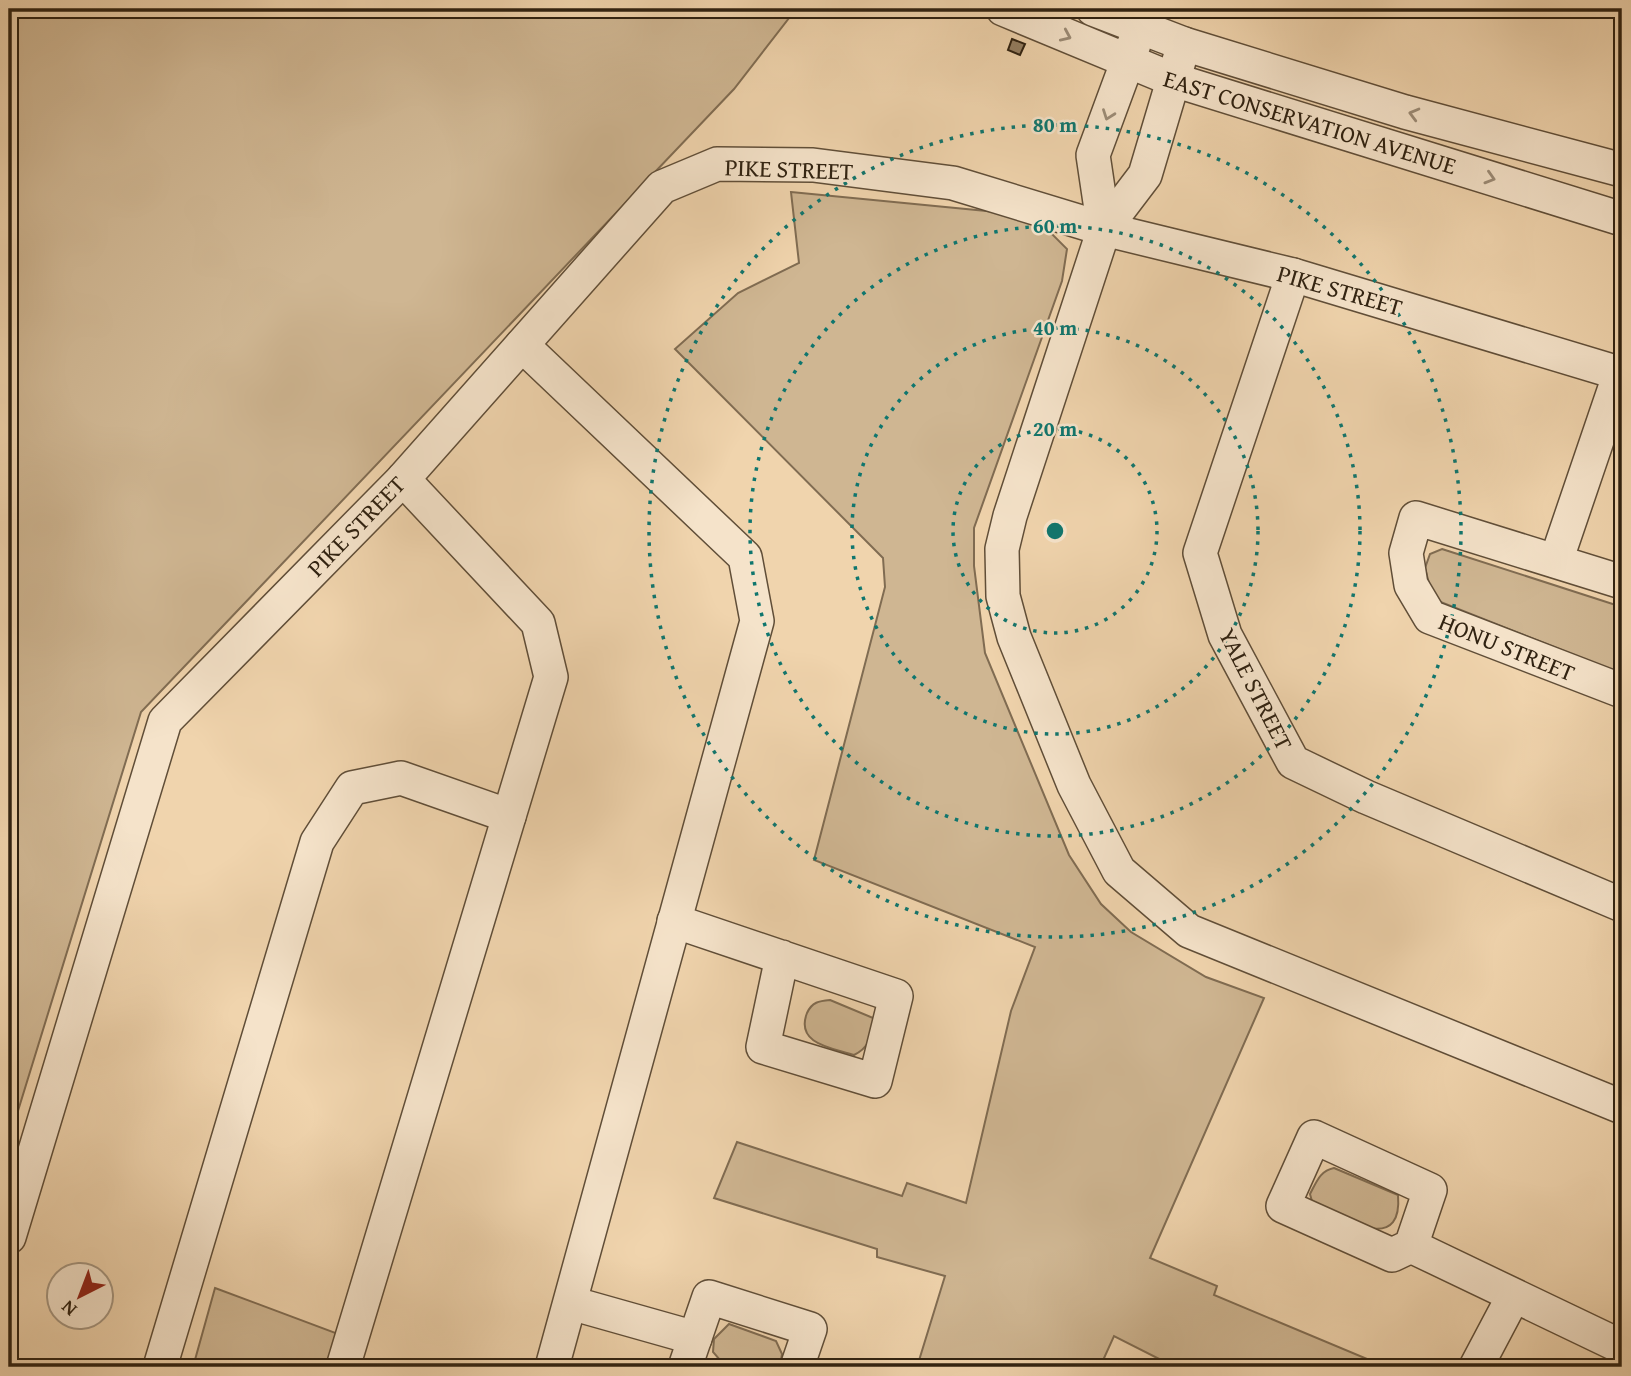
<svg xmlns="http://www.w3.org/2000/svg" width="1631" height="1376" font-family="'Gentium Book Plus',serif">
	<rect width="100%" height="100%" fill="#f0d4ad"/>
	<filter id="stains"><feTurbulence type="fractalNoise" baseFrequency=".00286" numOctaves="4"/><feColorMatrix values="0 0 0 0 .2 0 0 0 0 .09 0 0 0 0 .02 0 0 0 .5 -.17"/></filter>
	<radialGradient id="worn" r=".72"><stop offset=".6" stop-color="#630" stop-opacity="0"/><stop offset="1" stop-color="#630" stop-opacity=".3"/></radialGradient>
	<!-- green -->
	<g fill="#cfb692" stroke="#806c52" stroke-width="2">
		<polygon points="9,9 796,9 734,89 141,712 9,1140"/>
		<polygon points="791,192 1007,213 1047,229 1067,249 1062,281 974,528 974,566 985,653 1069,855 1101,904 1131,932 1206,977 1264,998 1150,1258 1217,1286 1214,1295 1372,1361 1369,1367 1201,1367 1184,1360 1175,1367 1114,1336 1100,1367 917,1367 945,1276 877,1257 877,1249 714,1198 737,1142 902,1196 907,1183 966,1203 1011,1011 1035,947 814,860 885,587 883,558 675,349 738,293 799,263"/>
		<polygon points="1442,549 1622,607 1622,674 1433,599 1425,568 1430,554"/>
		<path d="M830,1000L873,1018C874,1034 869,1048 854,1055C832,1048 795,1044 807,1013C812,1002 819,1001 830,1000Z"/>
		<path d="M1334,1168L1398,1195C1403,1257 1341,1217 1313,1205L1310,1194C1317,1181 1320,1171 1334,1168Z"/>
		<polygon points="215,1288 341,1335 332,1367 193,1367"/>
		<polygon points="729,1324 776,1341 782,1354 780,1367 726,1367 713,1352 714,1339"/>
	</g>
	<!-- building -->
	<polygon fill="#947f62" stroke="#302211" stroke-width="2" points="1012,39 1025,44 1020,55 1008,50"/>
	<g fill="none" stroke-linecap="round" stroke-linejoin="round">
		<!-- minor casing -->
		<g stroke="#604e38" stroke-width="36">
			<g id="minor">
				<polyline points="1003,9 1174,80 1622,219"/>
				<polyline points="1093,9 1184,44 1405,112 1622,170"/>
				<polyline points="1184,44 1145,175 1104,229 1010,516 1002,549 1003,596 1014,637 1074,785 1119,871 1189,931 1622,1107"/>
				<polyline points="1104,229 1093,155 1134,44"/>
				<polyline points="1293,275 1200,553 1225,635 1293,762 1366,797 1622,905"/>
				<polyline points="522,345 745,557 757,621 552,1367"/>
				<polyline points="1556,561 1620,373"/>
				<polyline points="1622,582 1416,518 1406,553 1411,585 1430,617 1622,691"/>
				<polyline points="674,921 896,996 875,1081 763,1047 782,957"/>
				<polygon points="1314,1137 1430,1190 1411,1246 1392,1255 1283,1206"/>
				<polyline points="9,1237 165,721 403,479 662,187 717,164 813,165 953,183 1104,229 1293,275 1622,374"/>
				<polyline points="1411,1246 1622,1347"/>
				<polyline points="571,1303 695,1338"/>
				<polyline points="160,1367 317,842 352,788 401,778 509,816"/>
				<polyline points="343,1367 551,677 538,623 403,479"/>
				<polyline points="685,1367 709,1297 810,1329 797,1367"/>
				<polyline points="1476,1367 1513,1297"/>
			</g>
		</g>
		<!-- minor -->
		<use href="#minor" stroke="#f5e3ca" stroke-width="33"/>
	</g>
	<!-- one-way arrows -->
	<defs><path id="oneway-chevron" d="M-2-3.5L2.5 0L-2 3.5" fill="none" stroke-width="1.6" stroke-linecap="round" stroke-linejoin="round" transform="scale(1.75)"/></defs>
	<g stroke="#9c8c77">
		<use href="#oneway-chevron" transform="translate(1066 36) rotate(24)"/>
		<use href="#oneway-chevron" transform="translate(1414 114) rotate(-165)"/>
		<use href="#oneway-chevron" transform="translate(1108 115) rotate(110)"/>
		<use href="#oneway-chevron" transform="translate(1490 178) rotate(17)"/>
	</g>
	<!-- distance rings -->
	<g fill="none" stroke="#0f766e" stroke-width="3.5" stroke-dasharray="3.5 7">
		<circle cx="1055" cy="531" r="102"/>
		<circle cx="1055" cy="531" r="203"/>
		<circle cx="1055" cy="531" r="305"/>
		<circle cx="1055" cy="531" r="406"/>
	</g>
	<g text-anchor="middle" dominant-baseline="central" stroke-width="5" stroke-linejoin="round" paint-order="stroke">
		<!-- street labels -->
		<g font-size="24" fill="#302211" stroke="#f5e3ca">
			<text transform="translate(1310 122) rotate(17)">EAST CONSERVATION AVENUE</text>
			<text transform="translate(789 169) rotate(2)">PIKE STREET</text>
			<text transform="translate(1340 290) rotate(16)">PIKE STREET</text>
			<text transform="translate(356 526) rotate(-46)">PIKE STREET</text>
			<text transform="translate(1507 647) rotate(22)">HONU STREET</text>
			<text transform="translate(1256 689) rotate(63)">YALE STREET</text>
		</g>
	</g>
	<circle cx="1055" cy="531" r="10" fill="#0f766e" stroke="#f5e3ca" stroke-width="3.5"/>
	<g font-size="21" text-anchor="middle" font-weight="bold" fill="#0f766e" stroke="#f5e3ca" stroke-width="5" stroke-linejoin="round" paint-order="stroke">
		<text x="1055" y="132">80 m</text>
		<text x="1055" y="233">60 m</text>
		<text x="1055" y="335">40 m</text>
		<text x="1055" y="436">20 m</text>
	</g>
	<!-- margin -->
	<rect width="1631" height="1376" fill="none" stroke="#f0d4ad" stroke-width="35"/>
	<rect x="10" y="10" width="1610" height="1355" fill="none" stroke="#302211" stroke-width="3.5"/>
	<rect x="18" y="18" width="1596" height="1341" fill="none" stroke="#302211" stroke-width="2"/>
	<!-- north arrow -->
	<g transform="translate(80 1296) rotate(222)"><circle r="33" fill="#f5e3ca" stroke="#a69680" stroke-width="2"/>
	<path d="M0-5L12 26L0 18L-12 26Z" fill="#8f2418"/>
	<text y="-10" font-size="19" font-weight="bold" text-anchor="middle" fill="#302211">N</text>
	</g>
	<rect width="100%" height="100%" filter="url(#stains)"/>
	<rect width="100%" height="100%" fill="url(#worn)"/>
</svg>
